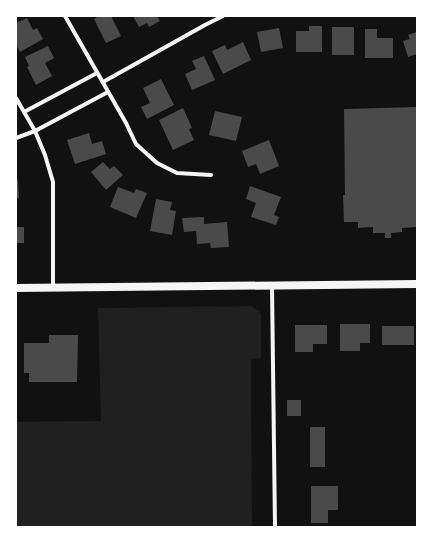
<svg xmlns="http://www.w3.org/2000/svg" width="433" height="543" font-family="Merriweather,serif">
	<rect width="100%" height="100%" fill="#111"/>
	<!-- green -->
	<polygon fill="#202020" points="251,306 259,311 261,314 261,358 251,359 252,527 16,527 16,422 101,421 98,308"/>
	<!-- building -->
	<g fill="#4a4a4a">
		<polygon points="99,16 111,16 121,36 106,43 94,19"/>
		<polygon points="133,16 157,16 160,21 149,27 147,23 139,27"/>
		<polygon points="27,18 33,30 37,28 43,39 20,52 16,44 16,23"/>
		<polygon points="309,26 322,26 322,52 296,52 296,31 309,31"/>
		<rect x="332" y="27" width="22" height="28"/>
		<polygon points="279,28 283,48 261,52 257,32"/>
		<polygon points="365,29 377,29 377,38 393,38 393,58 365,58"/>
		<polygon points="417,32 417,54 408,57 403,41 410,39 408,35"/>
		<polygon points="243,42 251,60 223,74 212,51 225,45 227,50"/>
		<polygon points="48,46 54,58 45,63 52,76 36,85 27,67 29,66 25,57"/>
		<polygon points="204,56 215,80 192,90 185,74 196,69 192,61"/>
		<polygon points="161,79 174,105 147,119 141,107 150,103 143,88"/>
		<polygon points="417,107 417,227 402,228 402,232 391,233 391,238 385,238 385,233 373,233 373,227 358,228 358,222 344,222 343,195 345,195 344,109"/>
		<polygon points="183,108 192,128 189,129 194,140 173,150 159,120"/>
		<polygon points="215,111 242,117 236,141 209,135"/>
		<polygon points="89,133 92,144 102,141 106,154 75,164 67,140"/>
		<polygon points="269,140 279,166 260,174 256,164 248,167 242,151"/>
		<polygon points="103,162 110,169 114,166 123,175 106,190 91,172"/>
		<polygon points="16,180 18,180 19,198 16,198"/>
		<polygon points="250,186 281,197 274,215 279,217 276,225 251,217 256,203 246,199"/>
		<polygon points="118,187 134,193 136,189 147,193 136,218 110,207"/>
		<polygon points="156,199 172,202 170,210 176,211 172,235 150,231"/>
		<polygon points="204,217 204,224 227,222 229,247 211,248 210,243 197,244 196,231 184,232 182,218"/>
		<rect x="16" y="227" width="8" height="16"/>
		<polygon points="340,324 370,324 370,343 360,343 360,351 340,351"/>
		<polygon points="295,325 327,325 327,344 313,344 313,352 295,352"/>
		<rect x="382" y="326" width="32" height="19"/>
		<polygon points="49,335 78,335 77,382 29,382 29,373 24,373 24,343 49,343"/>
		<rect x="287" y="400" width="14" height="16"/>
		<rect x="310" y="427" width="15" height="40"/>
		<polygon points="311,486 338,486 338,510 328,510 328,523 311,523"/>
	</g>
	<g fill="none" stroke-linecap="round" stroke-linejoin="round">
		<!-- minor -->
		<g stroke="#f5f5f5" stroke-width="4">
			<polyline points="65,16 126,123 136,144 157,163 177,173 211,175"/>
			<polyline points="103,82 205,25 223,16"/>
			<polyline points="16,98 35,131 45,155 53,182 53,287"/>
			<polyline points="24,112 97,73"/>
			<polyline points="16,138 35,131 108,92"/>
			<polyline points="272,286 275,527"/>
		</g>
		<!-- secondary -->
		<polyline stroke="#f5f5f5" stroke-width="8" points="16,288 417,284"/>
	</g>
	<!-- border -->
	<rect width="433" height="543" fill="none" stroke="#ffffff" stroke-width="34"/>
</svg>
